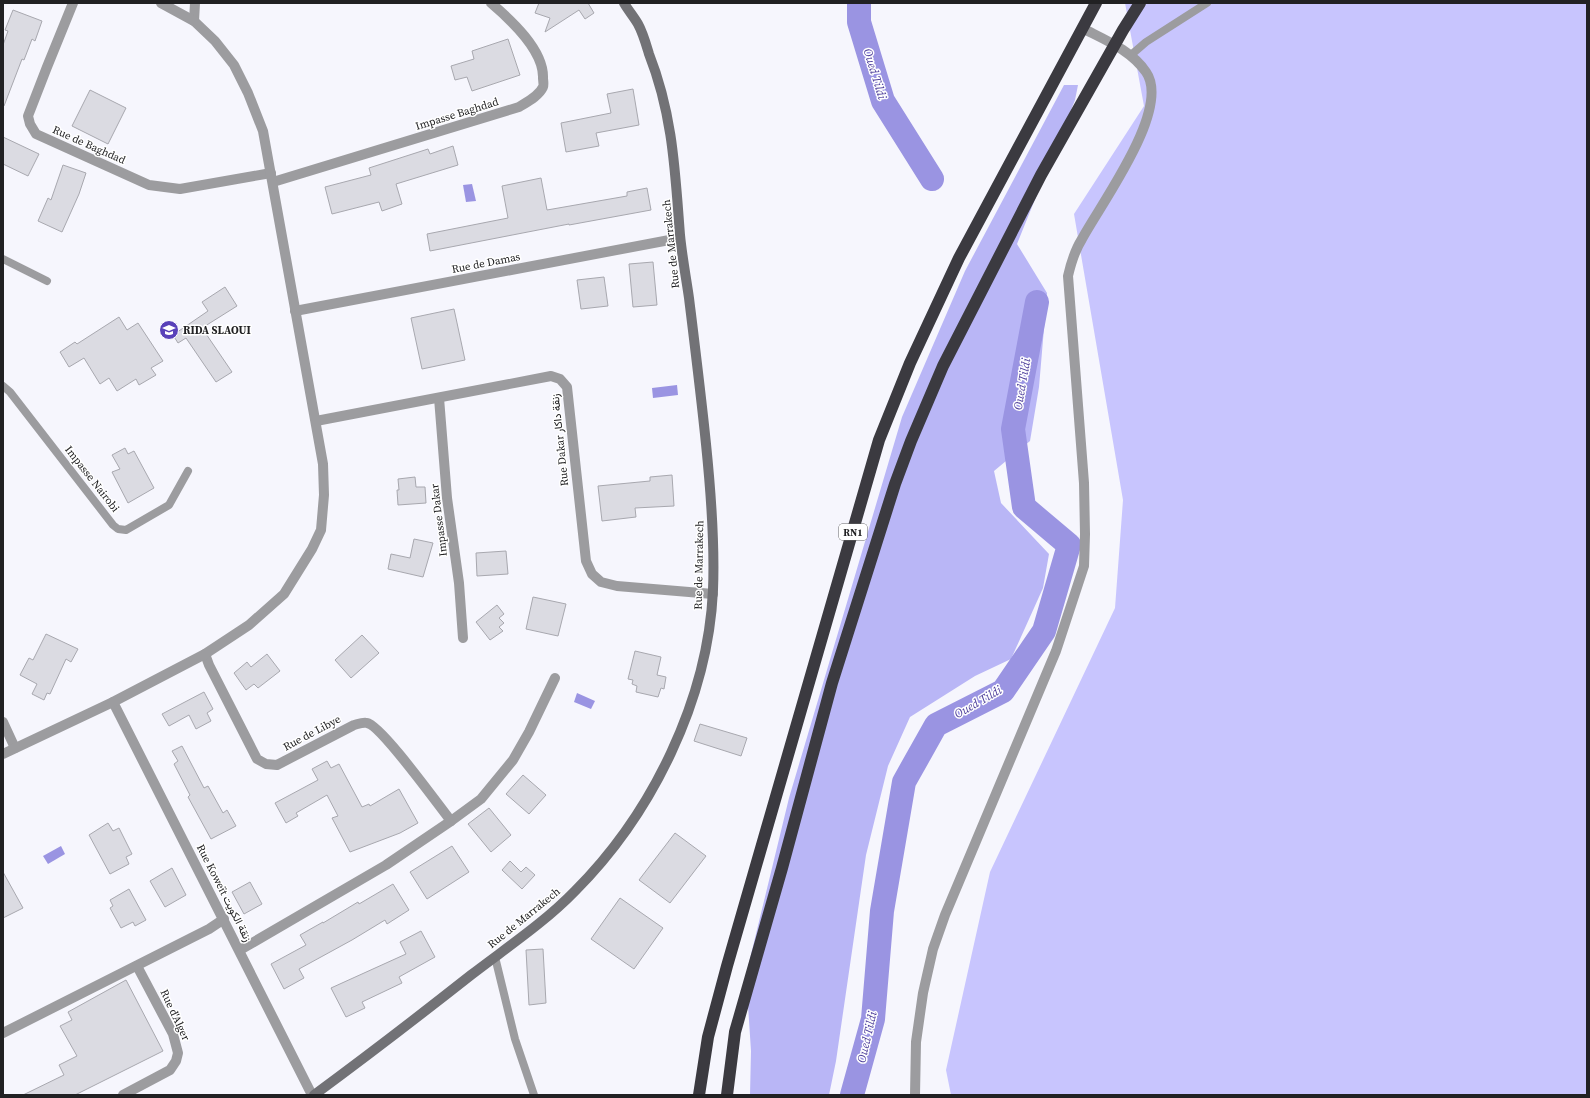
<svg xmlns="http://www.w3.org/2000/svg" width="1590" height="1098" font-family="'Source Serif 4',Vazirmatn,serif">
	<rect width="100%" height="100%" fill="#f6f6fd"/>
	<!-- green -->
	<polygon fill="#c8c5fe" points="1125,3 1587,3 1587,1095 951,1095 946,1070 990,872 1115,608 1123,500 1074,214 1144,106"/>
	<!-- forest -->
	<polygon fill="#b9b6f6" points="1064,85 1078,85 1075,100 1017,244 1047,293 1039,387 1030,441 994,471 1001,503 1049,554 1043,588 1011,659 975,676 910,717 888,766 866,855 836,1061 829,1095 750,1095 751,1051 746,975 789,798 902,417 965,271"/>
	<!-- water -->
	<g fill="#9a94e2">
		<polygon points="472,184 476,201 466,202 463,185"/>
		<polygon points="677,385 678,395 653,398 652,388"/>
		<polygon points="577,693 595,701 591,709 574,702"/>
		<polygon points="61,846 65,854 48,864 43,856"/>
	</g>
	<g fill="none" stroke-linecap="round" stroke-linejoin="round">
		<!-- river -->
		<g stroke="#9a94e2" stroke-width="24">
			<polyline points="859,3 859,22 883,101 932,179"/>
			<polyline points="852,1095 873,1019 882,911 904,782 936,725 1003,691 1044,631 1069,545 1024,507 1013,429 1037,302"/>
		</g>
	</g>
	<!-- building -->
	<g fill="#dbdbe2" stroke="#a8a8af">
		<polygon points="539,3 588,3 594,13 585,19 579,10 545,32 550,18 535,13"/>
		<polygon points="13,10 42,21 35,41 32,39 24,60 22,59 4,106 3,106 3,45 8,31 5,30"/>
		<polygon points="508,39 520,75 472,91 467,77 455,80 451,66 474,59 472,51"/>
		<polygon points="633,89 639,125 596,133 599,146 566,152 561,123 611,113 607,94"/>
		<polygon points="90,90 126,108 108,144 72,126"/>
		<polygon points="3,137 39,154 28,176 3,164"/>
		<polygon points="453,146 458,165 396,184 402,204 382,211 379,202 332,214 325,187 371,175 369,168 428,149 430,154"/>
		<polygon points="63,165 86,173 79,194 62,232 38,221 48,198 51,200"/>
		<polygon points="541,178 547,210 627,196 627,192 647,188 651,210 569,225 569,224 430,251 427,234 508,218 502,186"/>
		<polygon points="653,262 657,305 633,307 629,264"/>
		<polygon points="604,277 608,306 581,309 577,280"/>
		<polygon points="225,287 237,306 202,328 232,372 216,382 186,338 178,343 173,335 208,311 202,302"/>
		<polygon points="454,309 465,360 422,369 411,318"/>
		<polygon points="119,317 127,330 138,323 163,361 151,368 156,375 139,385 136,379 117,391 109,378 100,384 84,358 69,367 60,352 75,342 77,344"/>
		<polygon points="125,448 128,454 134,451 154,488 128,503 112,472 120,469 112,455"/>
		<polygon points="672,475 674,506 635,508 636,517 602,521 598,486 650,481 650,477"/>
		<polygon points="415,477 416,487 425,487 426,503 398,505 397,490 399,490 398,479"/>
		<polygon points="414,539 433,543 423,577 388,569 391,554 410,558"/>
		<polygon points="506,551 508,574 477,576 476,553"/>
		<polygon points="533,597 566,604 558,636 526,629"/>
		<polygon points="497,605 504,614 499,618 504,623 499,627 503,631 490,640 476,622"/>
		<polygon points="46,634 78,649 71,662 66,659 50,694 47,693 44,700 32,694 37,684 20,675 29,658 33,660"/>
		<polygon points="362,635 379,653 351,678 335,660"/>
		<polygon points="635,651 661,657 657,675 666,677 664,689 661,688 658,697 636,692 637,686 632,684 633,680 628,679"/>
		<polygon points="267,654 280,671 258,688 254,684 246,690 234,673 247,662 251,667"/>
		<polygon points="204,692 213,709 207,713 211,721 196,729 189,715 169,726 162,714"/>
		<polygon points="700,724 747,738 741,756 694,741"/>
		<polygon points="182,746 204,788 208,786 223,813 227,810 236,826 211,839 188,797 190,795 174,764 178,761 172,751"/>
		<polygon points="327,761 331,768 339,764 362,807 369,804 370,806 399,789 418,823 400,833 350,852 332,818 338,816 327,795 296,813 298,816 286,823 275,803 318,780 312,769"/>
		<polygon points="523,775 546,795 529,814 506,794"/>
		<polygon points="489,808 511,835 491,852 468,824"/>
		<polygon points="108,823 113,831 119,828 132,854 126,857 129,864 110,874 89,835"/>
		<polygon points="675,833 706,856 670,903 639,880"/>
		<polygon points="452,846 469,872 427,899 410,872"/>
		<polygon points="510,861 521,872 526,867 535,875 522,889 502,870"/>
		<polygon points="172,868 186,895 165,907 150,881"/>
		<polygon points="3,872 23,908 3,918"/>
		<polygon points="250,882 262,904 244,914 232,892"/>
		<polygon points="393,884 409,910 387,924 385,920 352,940 299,969 304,978 284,989 271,964 306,945 300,935 323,922 323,923 358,902 359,904"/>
		<polygon points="129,889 146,920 135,926 133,922 121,928 110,908 113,906 110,900"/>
		<polygon points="620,898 663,928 634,969 591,939"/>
		<polygon points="421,931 435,957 399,977 402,983 362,1002 365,1008 346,1017 331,988 406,954 400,942"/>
		<polygon points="543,949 546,1003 529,1005 526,950"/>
		<polygon points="126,980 163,1051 75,1095 23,1095 64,1075 59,1065 77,1056 60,1026 72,1020 68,1012"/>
	</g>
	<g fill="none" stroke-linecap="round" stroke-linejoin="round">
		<!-- lane -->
		<g stroke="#9c9c9f" stroke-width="8">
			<polyline points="1131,55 1146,42 1207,3"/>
			<polyline points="3,259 47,281"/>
			<polyline points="3,386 10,392 113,525 118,529 126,530 169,505 188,471"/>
			<polyline points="495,957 515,1039 534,1095"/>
		</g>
		<!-- street -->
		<g stroke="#9c9c9f" stroke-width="10">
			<polyline points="73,3 47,67 28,116 30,124 36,134 149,185 180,189 271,173"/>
			<polyline points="194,21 195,3"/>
			<path d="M273,182L519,107C527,102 539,96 543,87C544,85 543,80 543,78C544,50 511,20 491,3"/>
			<polyline points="295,311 680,238"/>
			<polyline points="439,398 447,498 459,583 463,638"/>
			<polyline points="316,421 551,376 560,379 567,387 586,561 592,574 601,582 617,586 713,594"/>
			<path d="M205,654L209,665L257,759L266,764L277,765L354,725C358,724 363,722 367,723C381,725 439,806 451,821"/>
			<polyline points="113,702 312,1095"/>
			<polyline points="3,722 15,748"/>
			<polyline points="3,754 113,702 205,654 249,625 284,594 312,549 321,530 324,495 323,464 263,131 248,93 234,65 215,41 194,21 161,3"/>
			<polyline points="240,950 386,865 451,821 481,799 513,760 529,732 555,678"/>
			<polyline points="3,1033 209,929 224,919"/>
			<polyline points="123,1095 170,1070 176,1061 178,1053 173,1034 137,966"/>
			<path d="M915,1095L916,1042L923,993L933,949L945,915L1056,651L1084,566L1085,534L1084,483L1068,276C1071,263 1075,250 1082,239C1100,205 1172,109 1146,72C1131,50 1105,40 1082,28"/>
		</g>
		<!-- secondary -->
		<path stroke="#727276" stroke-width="10" d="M314,1095C367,1056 419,1016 471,975C506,948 544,923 575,891C652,814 708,700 713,590C715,541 711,493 706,444C701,395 695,347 689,298C686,277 682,256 680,235C675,171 673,115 649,54C646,44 643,33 638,24C634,17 628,10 624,3"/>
		<!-- highway -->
		<g stroke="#3b3a40" stroke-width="12">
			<polyline points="699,1095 708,1037 727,966 879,440 910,363 959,258 1096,3"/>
			<polyline points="727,1095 735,1032 782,868 832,683 895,484 911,441 943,366 1041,175 1123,30 1140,3"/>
		</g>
	</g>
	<!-- icons -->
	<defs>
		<g id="school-disc" transform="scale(1)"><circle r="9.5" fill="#5941b9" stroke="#fff"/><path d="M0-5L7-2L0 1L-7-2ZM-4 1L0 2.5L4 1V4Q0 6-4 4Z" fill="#fff"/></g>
	</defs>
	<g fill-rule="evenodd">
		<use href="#school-disc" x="169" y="330"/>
	</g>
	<g text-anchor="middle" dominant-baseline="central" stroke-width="3" stroke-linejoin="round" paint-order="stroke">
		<!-- shield labels -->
		<rect fill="#fff" stroke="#646465" stroke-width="1" x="839" y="524" width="28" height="16" rx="3"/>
		<g font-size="10" font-weight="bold" fill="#212123">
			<text x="853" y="532">RN1</text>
		</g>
		<!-- street labels -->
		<g font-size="11" fill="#212123" stroke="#fff">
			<text transform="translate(457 114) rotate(-17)">Impasse Baghdad</text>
			<text transform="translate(89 145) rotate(24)">Rue de Baghdad</text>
			<text transform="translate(671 244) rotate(-96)">Rue de Marrakech</text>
			<text transform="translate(486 263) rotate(-11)">Rue de Damas</text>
			<text transform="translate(560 440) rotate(-96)">Rue Dakar زنقة داكار</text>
			<text transform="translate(92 479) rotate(52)">Impasse Nairobi</text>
			<text transform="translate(439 520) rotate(-97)">Impasse Dakar</text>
			<text transform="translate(699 565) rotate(-89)">Rue de Marrakech</text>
			<text transform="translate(312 733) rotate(-28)">Rue de Libye</text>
			<text transform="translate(224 893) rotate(63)">Rue Koweït زنقة الكويت</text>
			<text transform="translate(524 918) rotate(-39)">Rue de Marrakech</text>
			<text transform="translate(175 1015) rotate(65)">Rue d'Alger</text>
		</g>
		<!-- poi labels -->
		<g font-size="11" font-weight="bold" fill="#212123" stroke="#fff" text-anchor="start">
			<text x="183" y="330">RIDA SLAOUI</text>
		</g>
		<!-- water labels -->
		<g font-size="12" font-style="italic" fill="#4e3f9b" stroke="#fff">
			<text transform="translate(875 74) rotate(73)">Oued Tildi</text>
			<text transform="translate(1022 384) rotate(-80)">Oued Tildi</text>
			<text transform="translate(978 702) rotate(-30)">Oued Tildi</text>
			<text transform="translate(867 1037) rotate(-77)">Oued Tildi</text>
		</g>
	</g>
	<!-- border -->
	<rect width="1590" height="1098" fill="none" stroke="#212123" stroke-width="8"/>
</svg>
